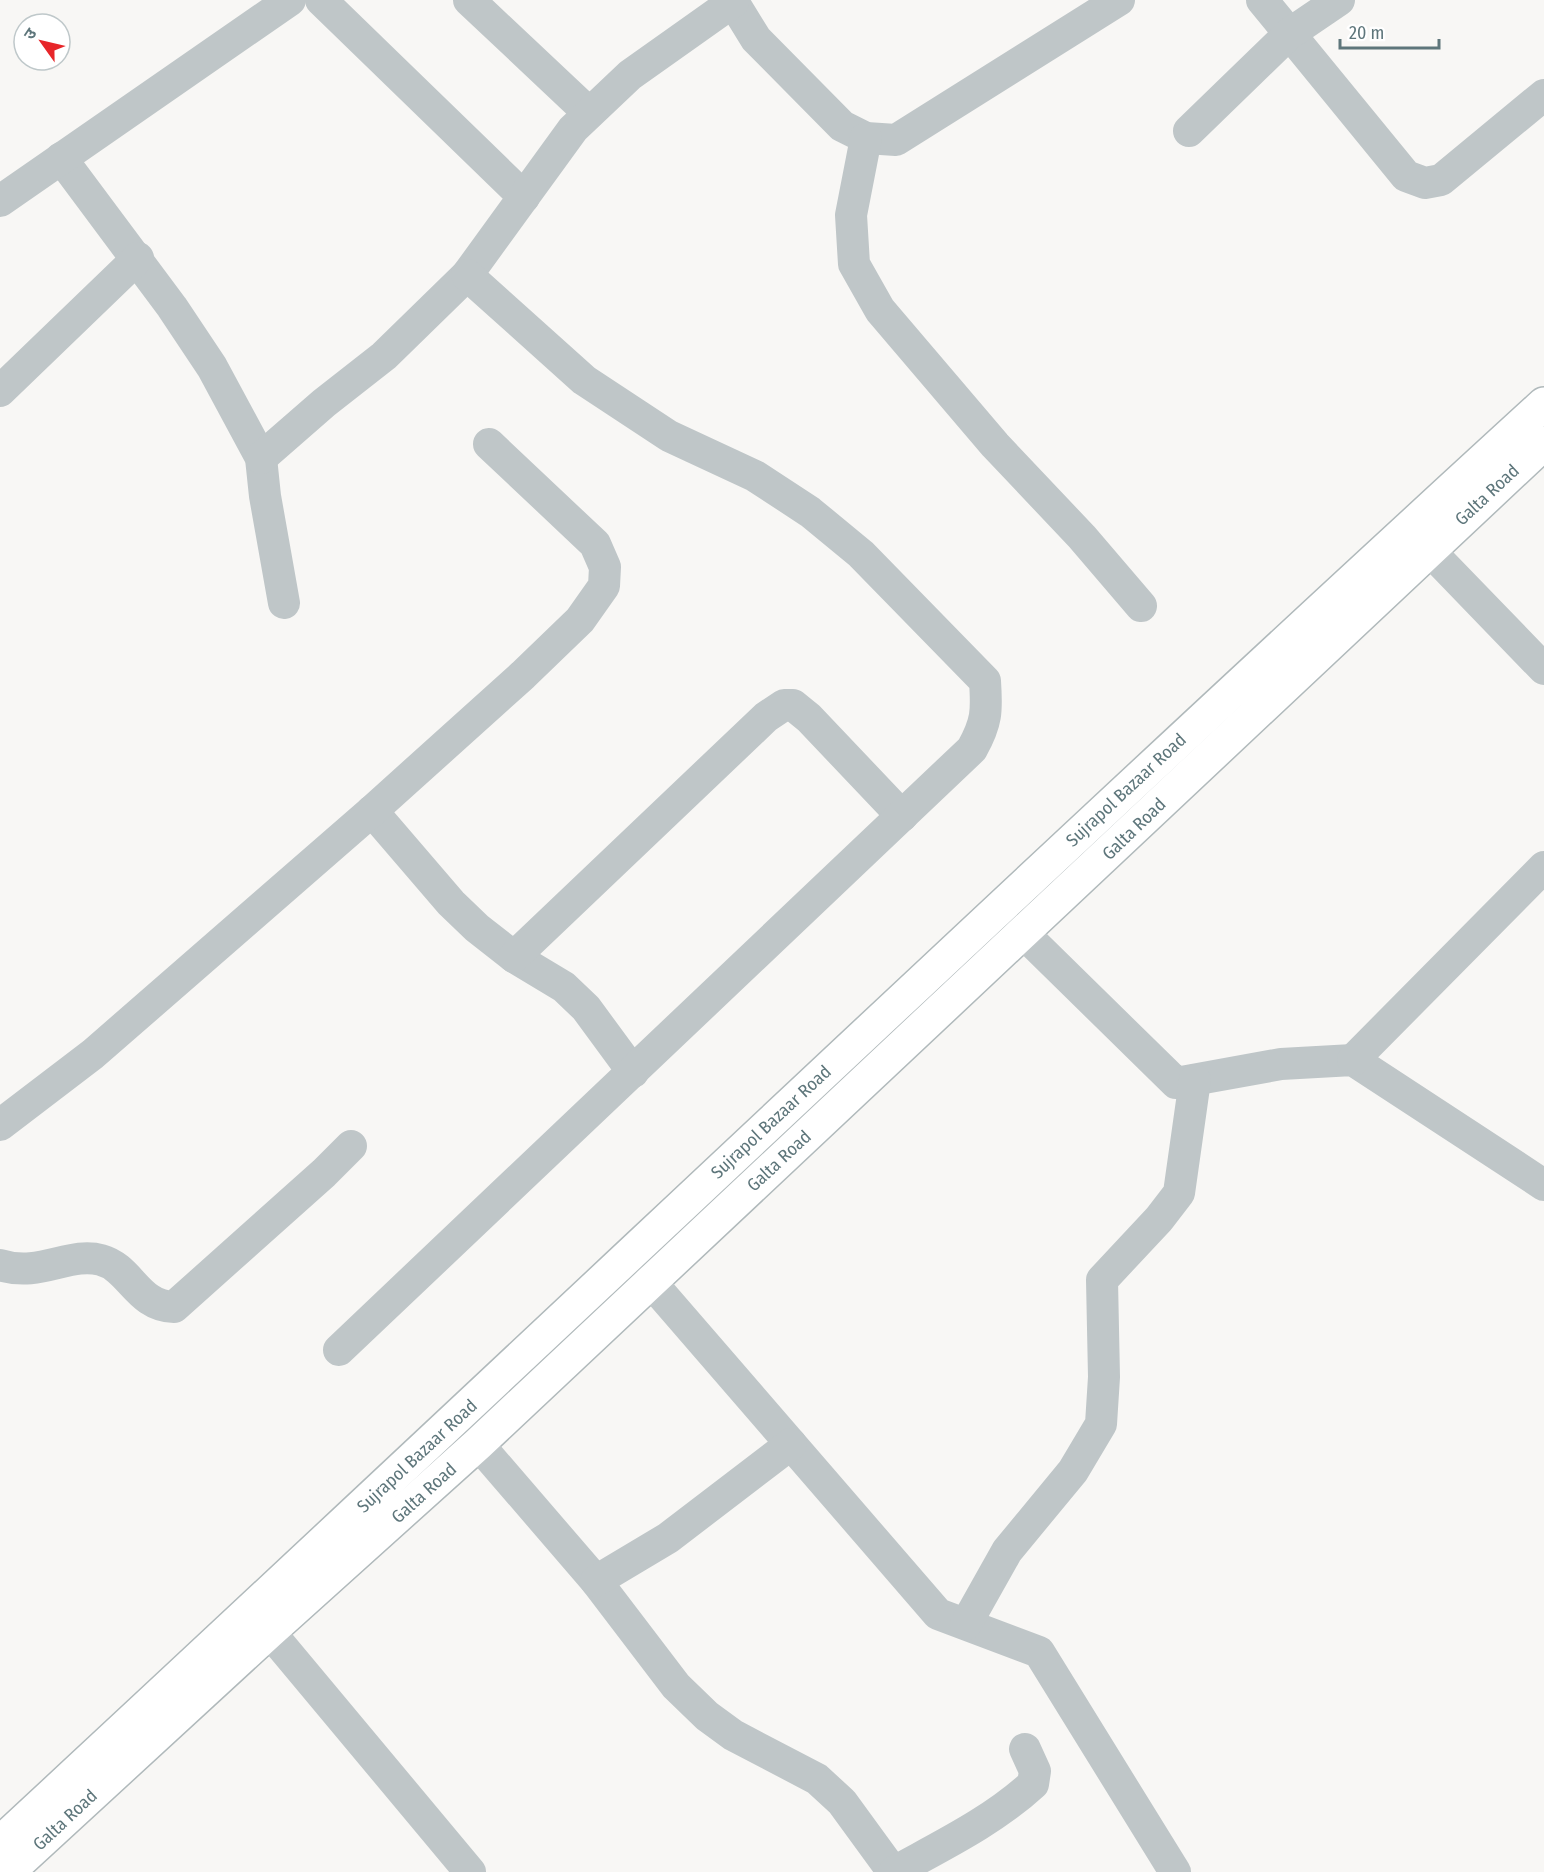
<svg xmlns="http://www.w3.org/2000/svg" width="1544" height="1872" font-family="'Fira Sans Condensed','Noto Sans Devanagari',sans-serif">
	<rect width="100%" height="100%" fill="#f8f7f5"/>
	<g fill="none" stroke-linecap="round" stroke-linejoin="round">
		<!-- major casing -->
		<g stroke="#b0b9bb" stroke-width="36">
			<g id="major">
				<path d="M0,1843C516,1365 1025,879 1544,404"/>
				<polyline points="8,1872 269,1632 478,1444 1544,443"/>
			</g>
		</g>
		<!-- minor -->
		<g stroke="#bfc6c8" stroke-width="32">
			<polyline points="321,0 524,197"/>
			<polyline points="469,0 589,113"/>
			<polyline points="732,0 756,39 842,126 866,138 896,140 1119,0"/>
			<polyline points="1262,0 1406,176 1425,183 1441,180 1544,95"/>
			<polyline points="1189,131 1289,34 1339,0"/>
			<polyline points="866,138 851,215 854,264 880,310 995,445 1082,537 1141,606"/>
			<polyline points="61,158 172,307 212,367 261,458 265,496 284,603"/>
			<polyline points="0,201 290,0"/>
			<polyline points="0,391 138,258"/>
			<polyline points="261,458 324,403 384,356 467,275 573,129 630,75 733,2"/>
			<polyline points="1428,549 1544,669"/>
			<polyline points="372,811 451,903 477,928 514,957 564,987 586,1008 633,1072"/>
			<polyline points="1024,934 1176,1083 1281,1064 1353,1060 1544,1185"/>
			<polyline points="514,957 766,717 784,705 793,705 809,718 902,816"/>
			<polyline points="1353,1060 1544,867"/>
			<polyline points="0,1125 93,1054 372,811 523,675 580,620 604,586 605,567 595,544 489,444"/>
			<path d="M0,1265C40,1278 70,1251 101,1260C131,1268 137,1306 174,1307L324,1173L351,1146"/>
			<polyline points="650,1281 938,1614 1039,1652 1175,1872"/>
			<path d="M339,1350L972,749C987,722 987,711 985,681L861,554L810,512L755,476L669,436L584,380L467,275"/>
			<polyline points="478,1444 596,1581 676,1686 707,1716 733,1735 817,1779 842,1802 893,1872"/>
			<polyline points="596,1581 668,1538 791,1444"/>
			<polyline points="253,1612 470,1872"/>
			<polyline points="966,1624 1007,1551 1073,1471 1101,1424 1104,1377 1102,1280 1159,1219 1179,1193 1195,1080"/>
			<path d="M894,1872C941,1846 993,1821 1033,1784L1035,1771L1025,1749"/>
		</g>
		<!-- major -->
		<use href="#major" stroke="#fff" stroke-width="33"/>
	</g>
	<g text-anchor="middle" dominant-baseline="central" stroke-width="6" stroke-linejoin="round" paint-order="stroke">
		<!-- street labels -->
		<g font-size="18" fill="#5e767b" stroke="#fff">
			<text transform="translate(1487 495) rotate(-43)">Galta Road</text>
			<text transform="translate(1126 790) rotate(-43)">Sujrapol Bazaar Road</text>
			<text transform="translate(1134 829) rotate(-44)">Galta Road</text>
			<text transform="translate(771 1122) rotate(-43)">Sujrapol Bazaar Road</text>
			<text transform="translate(779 1161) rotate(-43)">Galta Road</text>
			<text transform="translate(417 1456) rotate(-43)">Sujrapol Bazaar Road</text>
			<text transform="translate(424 1493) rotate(-42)">Galta Road</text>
			<text transform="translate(65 1820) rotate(-43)">Galta Road</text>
		</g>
	</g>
	<!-- north arrow -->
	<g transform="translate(42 42) rotate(304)"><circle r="28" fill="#ffffff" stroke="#bfc8ca" stroke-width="1.5"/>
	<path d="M0-4.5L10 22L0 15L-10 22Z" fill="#e7262a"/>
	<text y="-9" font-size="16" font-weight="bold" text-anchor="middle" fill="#5e767b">उ</text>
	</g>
	<!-- scale -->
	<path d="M1340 39v9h99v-9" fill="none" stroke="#5e767b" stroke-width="3"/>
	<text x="1349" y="39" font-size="18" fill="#5e767b" stroke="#ffffff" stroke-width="4.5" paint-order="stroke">20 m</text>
</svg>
